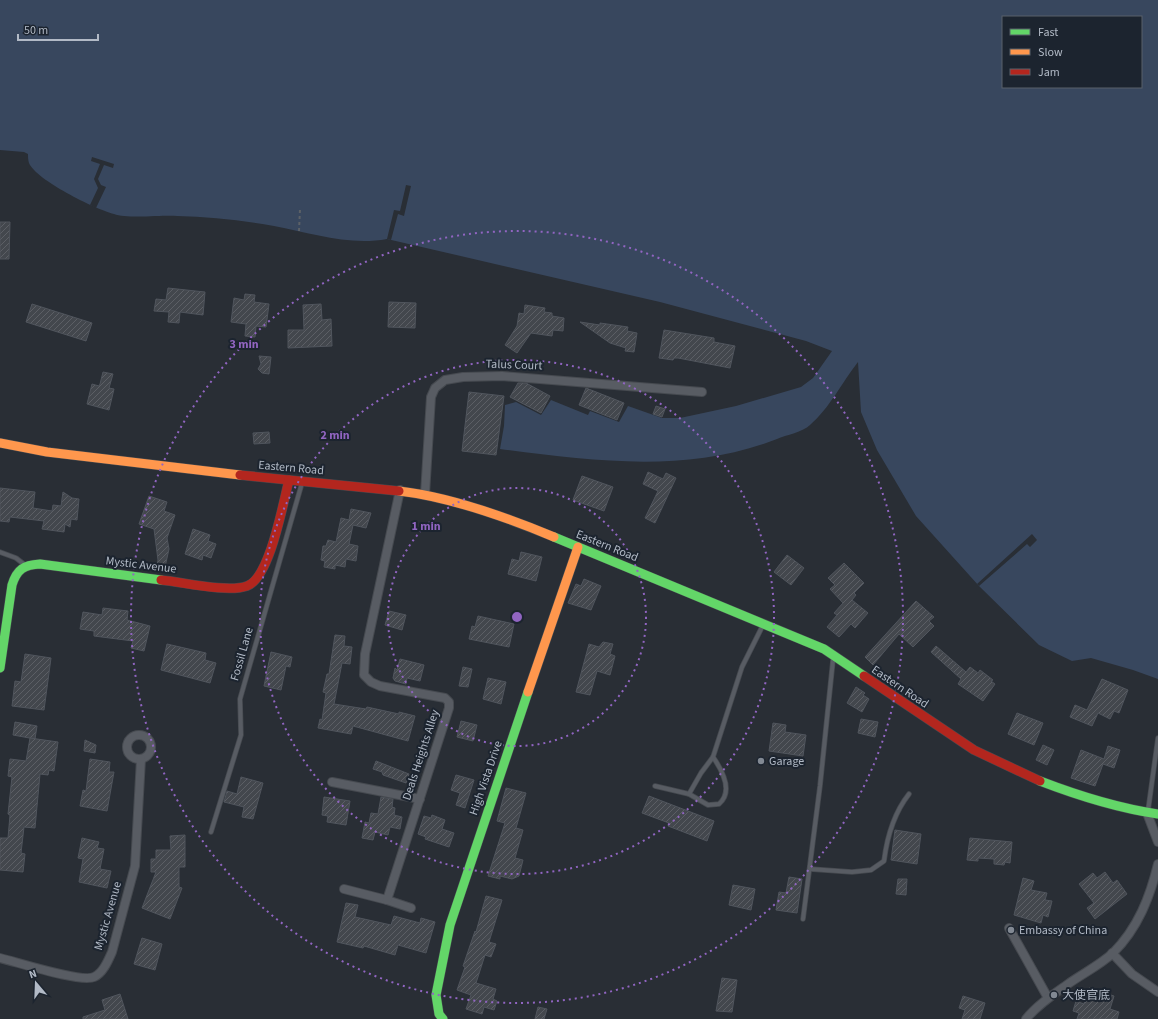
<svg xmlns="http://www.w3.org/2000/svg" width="1158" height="1019" font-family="'Source Sans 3','Noto Sans SC',sans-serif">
	<defs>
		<pattern id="building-hatch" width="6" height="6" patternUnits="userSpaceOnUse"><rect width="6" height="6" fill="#43474d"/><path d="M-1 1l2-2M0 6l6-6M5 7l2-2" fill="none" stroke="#5c5f65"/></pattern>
	</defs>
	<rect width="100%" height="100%" fill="#292e35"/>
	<!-- water -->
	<path fill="#38475e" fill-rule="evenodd" d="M0,0H1158V679L1133,670L1091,658L1072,661L1039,645L979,586L916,516L877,450L861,412L858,362C843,381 829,409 810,425C803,432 786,435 777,439C687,474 593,461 500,449L504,426L505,405L516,402L541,415L551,400L588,415L590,411L619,422L628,406L662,418H680L736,406L801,387L813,378L832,351L806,341L660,302L387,239C349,246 311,233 274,226C242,220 209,217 177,216C161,215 127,219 114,214C95,209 36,180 29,163C28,160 28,157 28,154L24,152L0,150ZM1003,17H1141V87H1003Z"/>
	<!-- pier -->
	<g fill="#292e35">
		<polygon points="92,157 114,164 113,168 104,165 98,179 101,185 106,187 96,208 90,205 98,188 94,179 100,164 91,161"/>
		<polygon points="406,185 411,186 404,216 398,214 391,240 387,239 394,210 400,211"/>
		<polygon points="1032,534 1037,540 1030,547 1027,544 979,586 977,584"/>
	</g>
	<!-- building -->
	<g fill="url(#building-hatch)" stroke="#50555d">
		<polygon points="0,222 10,222 9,259 0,259"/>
		<polygon points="168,288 205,292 203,315 180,312 179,323 168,322 169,312 154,311 156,299 166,300"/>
		<polygon points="245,294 255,295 254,302 269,304 266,327 256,326 255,337 245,336 246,324 231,322 234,298 244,300"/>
		<polygon points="389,302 416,303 415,328 388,327"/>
		<polygon points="32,304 92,323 86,341 26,322"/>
		<polygon points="321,304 322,320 331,319 332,346 288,348 288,330 304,330 303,305"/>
		<polygon points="525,305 545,308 544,312 552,313 552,316 564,318 563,331 553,330 552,336 531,333 517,353 505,345 517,326 519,313 524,314"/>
		<polygon points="580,322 600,325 600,323 628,327 627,331 637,333 634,352 625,351 626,348 610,343"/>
		<polygon points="664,330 714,338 714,342 735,346 730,368 678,358 674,358 673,360 659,358"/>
		<polygon points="259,356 271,357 269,374 262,373 258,369 261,364"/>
		<polygon points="103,372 113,374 109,388 114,389 109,410 87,404 92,384 99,386 100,384"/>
		<polygon points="518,383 526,383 550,396 541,413 510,397"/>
		<polygon points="586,388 624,403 617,420 579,405"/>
		<polygon points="469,392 504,396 496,455 462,451"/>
		<polygon points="656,406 665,409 662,417 653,414"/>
		<polygon points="269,432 270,443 254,444 253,433"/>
		<polygon points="648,472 663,479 666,473 676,478 655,523 645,518 658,491 643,484"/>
		<polygon points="582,476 613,487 604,511 573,500"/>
		<polygon points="0,488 35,492 33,508 52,511 53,505 61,506 63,492 72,498 79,499 77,520 71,519 70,527 65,524 64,532 42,529 44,521 10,517 9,522 0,521"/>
		<polygon points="149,496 167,502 164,511 175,515 167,538 169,549 165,567 157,565 158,560 154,529 139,524"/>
		<polygon points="351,509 371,513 366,528 353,525 349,544 358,546 356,561 346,559 345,567 335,565 335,569 324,567 325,561 321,560 323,546 326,546 328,540 336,542 341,518 349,520"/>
		<polygon points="193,529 210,535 208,541 216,544 211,558 203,555 202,560 185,554"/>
		<polygon points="521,552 542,557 536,581 508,574 512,559 519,561"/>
		<polygon points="787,555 804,568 791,585 774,572"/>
		<polygon points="844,563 864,583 854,593 856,595 852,600 868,613 855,628 851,624 839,637 827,627 837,615 834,613 843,603 830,589 835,585 828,578"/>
		<polygon points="584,579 601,586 591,610 568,603 576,584 581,586"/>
		<polygon points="916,601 934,617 929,621 934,626 913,647 899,634 873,665 865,657"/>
		<polygon points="103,608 128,611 127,620 150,626 144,651 131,648 133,641 94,636 94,631 80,629 83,612 102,615"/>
		<polygon points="389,611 406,615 402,630 385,625"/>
		<polygon points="478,616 514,624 509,647 469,639 472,626 475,627"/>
		<polygon points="335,635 345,636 344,646 352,647 350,664 342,663 334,704 366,709 367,707 399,714 399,712 415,716 408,741 353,726 351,734 318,728 320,719 322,720 326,693 323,692 327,674 329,674"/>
		<polygon points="603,642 613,644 610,654 615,656 610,675 597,671 590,695 576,692 589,644 599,647"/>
		<polygon points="167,644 206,653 205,660 216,663 210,683 161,670"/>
		<polygon points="936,646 966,672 970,667 978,673 980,670 993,680 991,681 995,684 983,701 958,684 961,679 931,652"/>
		<polygon points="271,652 292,657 290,667 286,666 281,690 264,686"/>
		<polygon points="25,654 51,658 44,710 12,706 15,681 21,682"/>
		<polygon points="400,659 424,665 420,681 407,678 406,684 395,681 393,678 395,668 397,670"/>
		<polygon points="463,667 472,669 468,687 459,686"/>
		<polygon points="488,678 506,682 501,704 483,699"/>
		<polygon points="1102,679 1128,690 1119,713 1114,711 1110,719 1098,713 1092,726 1070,717 1075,705 1087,710"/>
		<polygon points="856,687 865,693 863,695 869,699 862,712 847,703"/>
		<polygon points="1017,713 1043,723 1034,745 1008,734"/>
		<polygon points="861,719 878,722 875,737 858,733"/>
		<polygon points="461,721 477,725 473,741 457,737"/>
		<polygon points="15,722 37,726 35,739 13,735"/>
		<polygon points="773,723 786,725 785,732 806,735 803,756 769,751"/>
		<polygon points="30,738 58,742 54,771 49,770 48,775 40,774 35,828 24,827 21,853 25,854 23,872 0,870 0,838 8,838 10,815 8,814 12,777 8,776 10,759 26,761"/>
		<polygon points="85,740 96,745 95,753 84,751"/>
		<polygon points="1043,745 1054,750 1047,765 1036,760"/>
		<polygon points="1108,746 1120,750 1114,768 1103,764 1095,786 1071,778 1081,750 1104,759"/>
		<polygon points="90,759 110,762 109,772 114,772 107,811 80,806 83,790 86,791"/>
		<polygon points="376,761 409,774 406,783 383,775 382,772 373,769"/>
		<polygon points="456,775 474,780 465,808 456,805 460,793 451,790"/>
		<polygon points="241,777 263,783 253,819 242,817 244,807 224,802 227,791 237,794"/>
		<polygon points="506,788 526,793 516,828 523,830 515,858 523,860 519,876 512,879 500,876 500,879 488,876 505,823 497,821"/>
		<polygon points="649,796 714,821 707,841 668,826 669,823 642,813"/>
		<polygon points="324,797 350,801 346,825 327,822 328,816 322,815"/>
		<polygon points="381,797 393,799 392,807 395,808 394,815 402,817 400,829 390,827 388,835 375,832 373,840 362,838 365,822 369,823 371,813 378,814"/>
		<polygon points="432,815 445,820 442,829 454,833 449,847 425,839 426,837 418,834 424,816 431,818"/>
		<polygon points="895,830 921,834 917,864 891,860"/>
		<polygon points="185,835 185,867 179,867 179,887 182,888 170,919 142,908 156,872 151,872 151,859 156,859 156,850 171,850 170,836"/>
		<polygon points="82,838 99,842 97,848 104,849 100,869 111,871 107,888 79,882 83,859 78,858"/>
		<polygon points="970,838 1012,842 1010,863 1005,862 1004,865 994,864 994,859 978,858 978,861 967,860"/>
		<polygon points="1105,872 1113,883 1117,880 1127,894 1095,919 1087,908 1094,903 1079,884 1093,873 1097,878"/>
		<polygon points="789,877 802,879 797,913 776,910 779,892 786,893"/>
		<polygon points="1023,878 1034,881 1031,890 1047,893 1045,900 1052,901 1048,917 1043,915 1041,923 1014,915"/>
		<polygon points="898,879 907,879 906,895 896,894"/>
		<polygon points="733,885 755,889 751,910 729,905"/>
		<polygon points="486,896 502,900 489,942 496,944 491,957 485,955 476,983 496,989 493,999 497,1001 494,1010 484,1007 482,1014 466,1009 471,995 457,990 465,967 463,966 475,931 476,932"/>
		<polygon points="346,903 358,905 355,917 391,925 394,916 420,923 421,918 435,922 426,953 398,945 395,955 364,946 363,948 337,942"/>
		<polygon points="142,938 162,944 155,970 134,964"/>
		<polygon points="722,978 737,980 732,1012 716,1011"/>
		<polygon points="1089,988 1114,996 1110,1009 1119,1012 1117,1019 1077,1019 1079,1013 1073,1011 1076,1001 1084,1004"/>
		<polygon points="120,994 128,1019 83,1019 83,1017 105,1010 102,1000"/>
		<polygon points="963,996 985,1003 980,1019 962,1019 965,1010 959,1008"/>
		<polygon points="538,1007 547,1009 544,1019 535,1019"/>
	</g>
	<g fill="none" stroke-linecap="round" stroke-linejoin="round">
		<!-- lane casing -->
		<g stroke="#464a50" stroke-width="5.5">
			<g id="lane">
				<polyline points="0,552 16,558 25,565"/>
				<path d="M655,786L689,794L708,805L719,804C734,791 722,770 713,757"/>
				<polyline points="689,794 701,773 713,757 742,667 762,627"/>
				<polyline points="1148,811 1158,738"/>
				<polyline points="211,832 241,735 240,699 302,483"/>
				<path d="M810,869L852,872L871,870L884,861C887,837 894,813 909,794"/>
				<polyline points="803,919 820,786 833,660"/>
			</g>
		</g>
		<!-- street casing -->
		<g stroke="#464a50" stroke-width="10">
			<g id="street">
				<polyline points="425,494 431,397 435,388 445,380 463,377 502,376 702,392"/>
				<circle cx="139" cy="747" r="12"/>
				<polyline points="332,782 420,799"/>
				<polyline points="1147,813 1158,842"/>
				<polyline points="344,889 387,900 411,908"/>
				<polyline points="387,900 449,708 449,702 445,698 380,686 371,682 364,675 365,654 400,490"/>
				<polyline points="1009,928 1048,998"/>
				<polyline points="1112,953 1132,974 1158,992"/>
				<path d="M0,958C17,962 81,983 94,977C103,973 108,961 112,952L135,866L141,759"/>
				<path d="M1026,1019C1037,1005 1054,994 1068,984C1082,974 1100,965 1113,953C1138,928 1150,897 1158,864"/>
			</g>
		</g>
		<!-- fast casing -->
		<g stroke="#464a50" stroke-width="10">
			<g id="fast">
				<polyline points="554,537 824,649 864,676"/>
				<path d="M0,668L12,585C17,569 24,565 40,564L161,580"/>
				<path d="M1040,781C1079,796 1117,808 1158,814"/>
				<polyline points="443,1019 439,1014 436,995 450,925 528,692"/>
			</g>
		</g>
		<!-- slow casing -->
		<g stroke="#464a50" stroke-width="10">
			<g id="slow">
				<polyline points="0,443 47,452 240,475"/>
				<path d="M399,491C451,497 506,517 554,537"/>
				<polyline points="528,692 578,547"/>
			</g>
		</g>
		<!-- jam casing -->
		<g stroke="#464a50" stroke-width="10">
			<g id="jam">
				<polyline points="240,475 399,491"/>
				<path d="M161,580C183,582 227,593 247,586C270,578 283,503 289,480"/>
				<polyline points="864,676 974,750 1040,781"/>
			</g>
		</g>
		<!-- path -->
		<polyline stroke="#5c6167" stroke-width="2" stroke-dasharray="3 3" stroke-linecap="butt" points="299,231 300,209"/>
		<!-- lane -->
		<use href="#lane" stroke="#585c63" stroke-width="4"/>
		<!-- street -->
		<use href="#street" stroke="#585c63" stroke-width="8"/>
		<!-- fast -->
		<use href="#fast" stroke="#63d668" stroke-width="9"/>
		<!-- slow -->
		<use href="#slow" stroke="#ff974d" stroke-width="9"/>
		<!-- jam -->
		<use href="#jam" stroke="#b3261e" stroke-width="9"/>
	</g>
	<!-- distance rings -->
	<g fill="none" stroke="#9165c2" stroke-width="2" stroke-dasharray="2 4">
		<circle cx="517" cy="617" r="129"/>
		<circle cx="517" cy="617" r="257"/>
		<circle cx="517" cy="617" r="386"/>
	</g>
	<!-- markers -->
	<g fill="#828993" stroke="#1c242f" stroke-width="1.5">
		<circle cx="761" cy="761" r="4"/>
		<circle cx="1011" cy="930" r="4"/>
		<circle cx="1054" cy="995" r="4"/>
	</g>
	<g text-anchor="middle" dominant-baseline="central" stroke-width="4" stroke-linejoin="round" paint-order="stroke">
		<!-- street labels -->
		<g font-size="12" fill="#b2bac6" stroke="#1c242f">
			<text transform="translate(514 365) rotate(2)">Talus Court</text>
			<text transform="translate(291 468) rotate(5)">Eastern Road</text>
			<text transform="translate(607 546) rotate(22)">Eastern Road</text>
			<text transform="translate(141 565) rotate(7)">Mystic Avenue</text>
			<text transform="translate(242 654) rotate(-74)">Fossil Lane</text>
			<text transform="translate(900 687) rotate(34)">Eastern Road</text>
			<text transform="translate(421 755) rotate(-72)">Deals Heights Alley</text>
			<text transform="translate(486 778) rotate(-71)">High Vista Drive</text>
			<text transform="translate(108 916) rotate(-74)">Mystic Avenue</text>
		</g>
		<!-- poi labels -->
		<g font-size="12" fill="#b2bac6" stroke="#1c242f" text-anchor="start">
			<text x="769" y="761">Garage</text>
			<text x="1019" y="930">Embassy of China</text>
			<text x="1062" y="995">大使官底</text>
		</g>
	</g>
	<circle cx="517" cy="617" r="6" fill="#9165c2" stroke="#1c242f" stroke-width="2"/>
	<g font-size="12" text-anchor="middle" font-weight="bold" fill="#9165c2" stroke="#1c242f" stroke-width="4" stroke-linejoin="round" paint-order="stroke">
		<text x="244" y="348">3 min</text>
		<text x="335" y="439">2 min</text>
		<text x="426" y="530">1 min</text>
	</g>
	<!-- legend -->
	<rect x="1002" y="16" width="140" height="72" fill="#1c242f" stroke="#58606b"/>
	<rect x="1010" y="29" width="20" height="6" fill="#63d668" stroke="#58606b"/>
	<text x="1038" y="36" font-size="12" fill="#b2bac6">Fast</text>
	<rect x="1010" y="49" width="20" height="6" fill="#ff974d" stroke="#58606b"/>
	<text x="1038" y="56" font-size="12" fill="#b2bac6">Slow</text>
	<rect x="1010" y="69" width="20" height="6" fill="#b3261e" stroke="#58606b"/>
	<text x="1038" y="76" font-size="12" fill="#b2bac6">Jam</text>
	<!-- north arrow -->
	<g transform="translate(36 983) rotate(341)" stroke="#1c242f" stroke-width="3" paint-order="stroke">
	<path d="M0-3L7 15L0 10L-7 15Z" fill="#b2bac6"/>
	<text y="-6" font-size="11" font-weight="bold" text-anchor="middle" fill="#b2bac6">N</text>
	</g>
	<!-- scale -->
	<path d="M18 34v6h80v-6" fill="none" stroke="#b2bac6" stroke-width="2"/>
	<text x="24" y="34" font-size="12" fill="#b2bac6" stroke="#1c242f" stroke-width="3" paint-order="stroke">50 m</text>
</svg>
